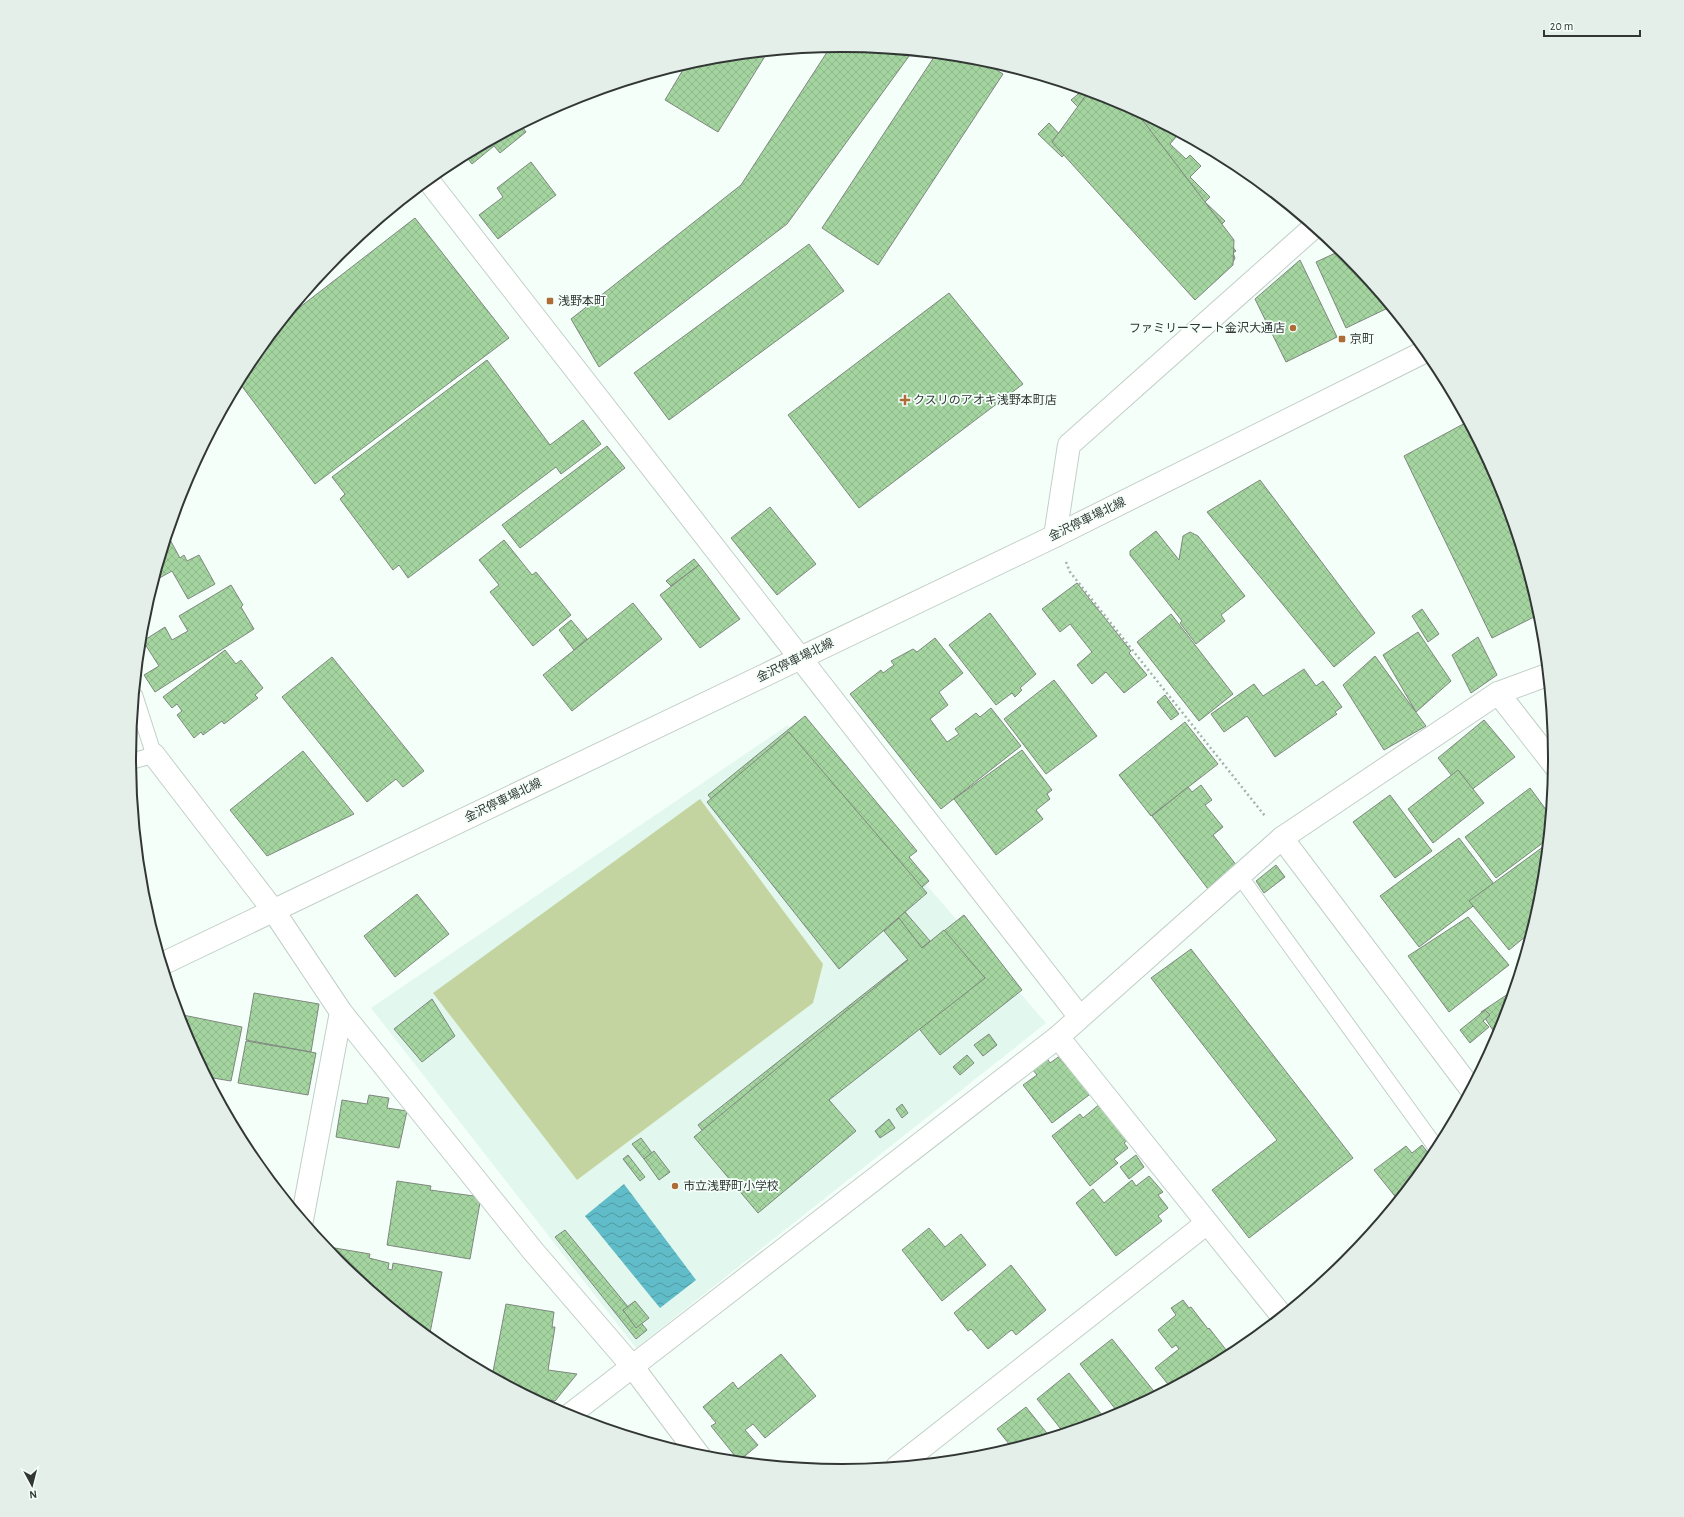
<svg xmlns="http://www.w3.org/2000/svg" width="1684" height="1517" font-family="'Alegreya Sans','Noto Sans JP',sans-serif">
	<defs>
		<pattern id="water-waves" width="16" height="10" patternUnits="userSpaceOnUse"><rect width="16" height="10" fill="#60bcc8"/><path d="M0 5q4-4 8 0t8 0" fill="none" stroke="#509aa3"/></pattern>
		<pattern id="building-cross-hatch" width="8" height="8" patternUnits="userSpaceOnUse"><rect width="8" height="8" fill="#a4d5a0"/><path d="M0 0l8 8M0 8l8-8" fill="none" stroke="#8eb78a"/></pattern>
	</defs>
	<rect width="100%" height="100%" fill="#f4fff9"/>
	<!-- built -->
	<polygon fill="#e2f7ed" points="788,725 1046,1023 636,1348 371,1008"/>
	<!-- pitch -->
	<polygon fill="#c4d4a0" points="700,799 823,964 813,1003 577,1180 433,993"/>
	<!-- water -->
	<polygon fill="url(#water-waves)" points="624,1184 696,1280 660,1308 585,1216"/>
	<!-- building -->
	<g fill="url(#building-cross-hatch)" stroke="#7f877e">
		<polygon points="842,45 912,52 787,224 599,367 571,319 741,185 831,46"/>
		<polygon points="767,53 718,132 665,100 687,63 703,59"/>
		<polygon points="936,54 979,59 1003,74 878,265 822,228"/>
		<polygon points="1083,90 1115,99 1147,116 1153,123 1155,121 1165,126 1176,137 1170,144 1186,159 1190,155 1201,166 1190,177 1210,197 1205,202 1225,221 1220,226 1231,237 1227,241 1236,251 1233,253 1235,258 1233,262 1229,264 1224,263 1221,265 1224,269 1204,289 1183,267 1186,264 1178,256 1175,259 1159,245 1169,236 1153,220 1144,230 1115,202 1114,195 1123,194 1121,180 1110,168 1103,176 1105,178 1100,183 1067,152 1062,157 1038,134 1049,123 1064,139 1075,129 1069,123 1082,111 1071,100"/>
		<polygon points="1089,91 1115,99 1134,109 1234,240 1233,265 1195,300 1052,142"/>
		<polygon points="521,125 526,132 500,153 494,146 472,164 465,155"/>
		<polygon points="531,162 556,195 498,239 479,215 503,197 497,188"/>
		<polygon points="415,218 509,338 315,484 238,381 249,362 282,321"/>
		<polygon points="809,244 844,291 669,420 634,373"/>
		<polygon points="1342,250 1390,307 1346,328 1316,262"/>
		<polygon points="1300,260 1337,337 1286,362 1255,299"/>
		<polygon points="949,293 1023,384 859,508 788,415"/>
		<polygon points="487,360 550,445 583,420 601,444 561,474 556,467 408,578 399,565 393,570 340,499 345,494 332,477"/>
		<polygon points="1467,422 1501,486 1540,614 1492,638 1404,456"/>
		<polygon points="607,446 625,468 520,548 502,525"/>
		<polygon points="1260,480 1375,633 1334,667 1207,512"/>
		<polygon points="770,507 816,564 777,595 731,538"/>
		<polygon points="1156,531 1179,560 1183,536 1190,532 1198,536 1245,596 1221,615 1225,621 1196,644 1180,623 1182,621 1130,555 1130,551"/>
		<polygon points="168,536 180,558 184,555 187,561 199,555 215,584 188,599 172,571 154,581"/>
		<polygon points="504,540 532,575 536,572 571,615 533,646 490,592 499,585 479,560"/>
		<polygon points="694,559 699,565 671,586 666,581"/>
		<polygon points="699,565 740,619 700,648 660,595"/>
		<polygon points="1077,583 1131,651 1129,653 1147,675 1124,693 1106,672 1092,684 1077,665 1092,652 1070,624 1060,632 1042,609"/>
		<polygon points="231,585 243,605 241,607 254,629 155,692 144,675 159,666 143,641 165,627 172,640 188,631 179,616"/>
		<polygon points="633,603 662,639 572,711 543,675"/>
		<polygon points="1422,609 1439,634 1428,642 1412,616"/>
		<polygon points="990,613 1036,674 1020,688 1022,690 1015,697 1012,693 996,705 949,645"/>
		<polygon points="1171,614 1233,694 1199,721 1137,642"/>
		<polygon points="571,620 587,639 574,650 559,630"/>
		<polygon points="1418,632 1451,681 1416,712 1383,655"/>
		<polygon points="1478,637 1497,675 1471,693 1452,655"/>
		<polygon points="935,638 963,673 939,692 948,705 930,719 947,742 959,734 955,729 976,713 980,717 991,708 1021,746 941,809 850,694 881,670 883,673 894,665 891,661 913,649 917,652"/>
		<polygon points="225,650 236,664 241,660 263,688 255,695 258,698 224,724 222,721 203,735 201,732 194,738 177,715 182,711 177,704 172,708 163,697"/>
		<polygon points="1375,656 1426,726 1384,750 1343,685"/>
		<polygon points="332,657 424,771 403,787 396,779 367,802 282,697"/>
		<polygon points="1304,669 1316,686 1323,681 1342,707 1335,712 1337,714 1275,757 1247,716 1224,732 1211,714 1254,684 1263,696"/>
		<polygon points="1054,680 1097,736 1046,774 1004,719"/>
		<polygon points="1165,695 1179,714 1171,720 1157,702"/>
		<polygon points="805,716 917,851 909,857 929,881 900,906 930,941 914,955 884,918 844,951 824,927 819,931 708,795"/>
		<polygon points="1484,720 1515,757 1466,794 1438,758"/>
		<polygon points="1185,722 1218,764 1151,816 1119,775"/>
		<polygon points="789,732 927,893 839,969 707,802"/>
		<polygon points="1022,750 1052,790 1047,794 1050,799 1036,810 1043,819 996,855 954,799"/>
		<polygon points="303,751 354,814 267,856 230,810"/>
		<polygon points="1458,770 1484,803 1433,843 1408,809"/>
		<polygon points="1201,785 1212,800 1205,805 1223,827 1213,835 1237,866 1208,889 1152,816 1188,787 1192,792"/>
		<polygon points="1530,788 1547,811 1551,808 1548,839 1496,878 1465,837"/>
		<polygon points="1390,795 1432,851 1395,878 1353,822"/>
		<polygon points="1459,838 1497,888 1419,947 1380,896"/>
		<polygon points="1547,844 1542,898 1531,932 1509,950 1469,901"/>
		<polygon points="1276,865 1285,877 1264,893 1256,881"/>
		<polygon points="417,894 449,934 395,977 364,936"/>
		<polygon points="964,915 1022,990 940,1055 917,1026 821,1103 845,1135 760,1203 698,1125"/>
		<polygon points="1468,917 1509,965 1449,1012 1408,956"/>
		<polygon points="899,918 922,948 944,930 985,978 829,1100 856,1131 758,1213 694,1137 908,960 884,931"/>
		<polygon points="1191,949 1353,1158 1249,1238 1212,1190 1277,1140 1151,978"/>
		<polygon points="1514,990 1501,1032 1498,1038 1481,1012"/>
		<polygon points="254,993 319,1004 311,1052 246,1040"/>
		<polygon points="432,999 455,1036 422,1062 394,1029"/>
		<polygon points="1485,1010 1490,1015 1483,1021 1489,1027 1470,1043 1460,1030"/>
		<polygon points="178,1014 242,1027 231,1081 207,1077 183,1031"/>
		<polygon points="989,1034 997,1045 983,1056 974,1045"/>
		<polygon points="246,1041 316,1053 308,1095 238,1083"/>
		<polygon points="1043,1052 1050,1063 1064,1053 1093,1092 1052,1123 1023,1085 1037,1075 1028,1064"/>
		<polygon points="967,1055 974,1063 960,1075 953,1067"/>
		<polygon points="369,1095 389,1098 387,1108 407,1111 399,1148 336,1137 342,1100 367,1104"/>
		<polygon points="1101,1103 1129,1139 1124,1143 1128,1148 1114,1159 1118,1163 1090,1186 1052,1136 1080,1114 1083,1118"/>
		<polygon points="902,1104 908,1113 902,1118 896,1109"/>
		<polygon points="889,1119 895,1128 880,1138 875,1131"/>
		<polygon points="641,1138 652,1153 644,1159 632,1144"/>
		<polygon points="1422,1145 1432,1158 1398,1200 1374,1170 1406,1146 1412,1153"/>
		<polygon points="654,1151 670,1172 659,1180 644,1159"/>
		<polygon points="628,1155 645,1177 640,1181 623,1159"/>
		<polygon points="1136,1155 1144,1167 1129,1179 1120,1167"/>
		<polygon points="1149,1176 1163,1192 1158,1195 1168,1208 1158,1216 1162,1221 1116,1256 1076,1203 1093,1189 1104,1203 1132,1180 1136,1186"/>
		<polygon points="397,1181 431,1186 430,1190 481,1197 470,1259 387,1245"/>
		<polygon points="929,1228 945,1247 961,1234 986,1265 942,1301 902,1250"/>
		<polygon points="565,1230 647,1330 636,1339 555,1237"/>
		<polygon points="323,1246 370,1254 369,1258 389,1263 388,1269 392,1270 393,1263 442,1272 429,1338 337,1263"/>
		<polygon points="1011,1265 1046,1310 1016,1335 1012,1330 1010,1331 988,1349 971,1329 968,1331 954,1313"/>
		<polygon points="1183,1300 1189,1308 1191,1307 1208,1329 1209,1328 1227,1351 1198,1373 1195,1375 1194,1373 1171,1388 1155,1368 1179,1349 1176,1345 1172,1348 1158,1330 1176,1315 1171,1308"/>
		<polygon points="635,1301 649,1318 636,1328 623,1310"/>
		<polygon points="506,1304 554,1312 552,1327 555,1327 548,1370 577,1374 555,1401 538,1398 538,1401 492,1377"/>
		<polygon points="1112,1339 1157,1395 1120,1415 1080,1364"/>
		<polygon points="1229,1352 1232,1355 1216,1364 1215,1363"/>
		<polygon points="781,1354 816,1396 765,1438 753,1424 745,1430 758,1445 739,1461 711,1426 716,1423 703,1407 733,1382 738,1389"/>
		<polygon points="1069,1373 1106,1420 1064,1433 1037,1399"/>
		<polygon points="1026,1407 1050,1437 1013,1449 997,1429"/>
	</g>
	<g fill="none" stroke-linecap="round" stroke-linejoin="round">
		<!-- service casing -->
		<g stroke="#c2cfc8" stroke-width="17">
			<g id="service">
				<polyline points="129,762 154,755 135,696"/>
				<polyline points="1239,875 1438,1150"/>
			</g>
		</g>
		<!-- minor casing -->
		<g stroke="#c2cfc8" stroke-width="24">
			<g id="minor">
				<polyline points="428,180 1079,1016"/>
				<polyline points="1055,536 1069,445 1314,227"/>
				<polyline points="1498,693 1555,766"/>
				<polyline points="154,755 273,910 341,1012 533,1251 632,1366 701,1458"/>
				<polyline points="1282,838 1471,1089"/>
				<polyline points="1058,1037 1282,1316"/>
				<polyline points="302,1220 341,1012"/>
				<polyline points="567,1417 1058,1037 1282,838 1498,693 1547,675"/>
				<polyline points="897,1467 1207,1223"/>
			</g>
		</g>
		<!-- secondary casing -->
		<g stroke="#c2cfc8" stroke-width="24">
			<polyline id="secondary" points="162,964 1055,536 1426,351"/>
		</g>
		<!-- path -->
		<polyline stroke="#a7b0ac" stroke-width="2.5" stroke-dasharray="2 3" stroke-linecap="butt" points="1066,562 1070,572 1265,816"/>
		<!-- service -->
		<use href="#service" stroke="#fff" stroke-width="15"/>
		<!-- minor -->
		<use href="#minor" stroke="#fff" stroke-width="22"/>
		<!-- secondary -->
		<use href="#secondary" stroke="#fff" stroke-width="22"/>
	</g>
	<!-- markers -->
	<g fill="#ae6c37" stroke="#f4fff9" stroke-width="1.5">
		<rect x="546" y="297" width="8" height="8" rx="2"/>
		<circle cx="1293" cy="328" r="4"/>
		<rect x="1338" y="335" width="8" height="8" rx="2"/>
		<path d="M903 394h4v4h4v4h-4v4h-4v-4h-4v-4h4z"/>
		<circle cx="675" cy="1186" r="4"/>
	</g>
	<g text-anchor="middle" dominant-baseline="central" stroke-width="3.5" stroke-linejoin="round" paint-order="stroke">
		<!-- poi labels -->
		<g font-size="12" fill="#323735" stroke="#f4fff9" text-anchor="start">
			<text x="558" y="301">浅野本町</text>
			<text x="1285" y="328" text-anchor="end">ファミリーマート金沢大通店</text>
			<text x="1350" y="339">京町</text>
			<text x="913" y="400">クスリのアオキ浅野本町店</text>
			<text x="683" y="1186">市立浅野町小学校</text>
		</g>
		<!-- street labels -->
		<g font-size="12" fill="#323735" stroke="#f4fff9">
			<text transform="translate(1087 519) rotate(-26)">金沢停車場北線</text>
			<text transform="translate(795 660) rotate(-26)">金沢停車場北線</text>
			<text transform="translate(503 800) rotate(-26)">金沢停車場北線</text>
		</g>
	</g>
	<!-- crop -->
	<path d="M0 0H1684V1517H0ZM136 758a706 706 0 1 1 1412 0a706 706 0 1 1-1412 0Z" fill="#e4efe9" fill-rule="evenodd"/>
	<path fill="none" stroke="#323735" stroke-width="2" d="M136 758a706 706 0 1 1 1412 0a706 706 0 1 1-1412 0Z"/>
	<!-- north arrow -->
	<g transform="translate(32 1485) rotate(173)" stroke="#f4fff9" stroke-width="3" paint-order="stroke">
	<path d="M0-3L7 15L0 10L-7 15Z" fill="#323735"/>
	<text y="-6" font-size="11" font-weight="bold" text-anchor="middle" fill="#323735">N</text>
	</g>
	<!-- scale -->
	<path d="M1544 30v6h96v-6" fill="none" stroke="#323735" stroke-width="2"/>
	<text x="1550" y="30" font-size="12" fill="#323735" stroke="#f4fff9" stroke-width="3" paint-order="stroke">20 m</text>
</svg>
